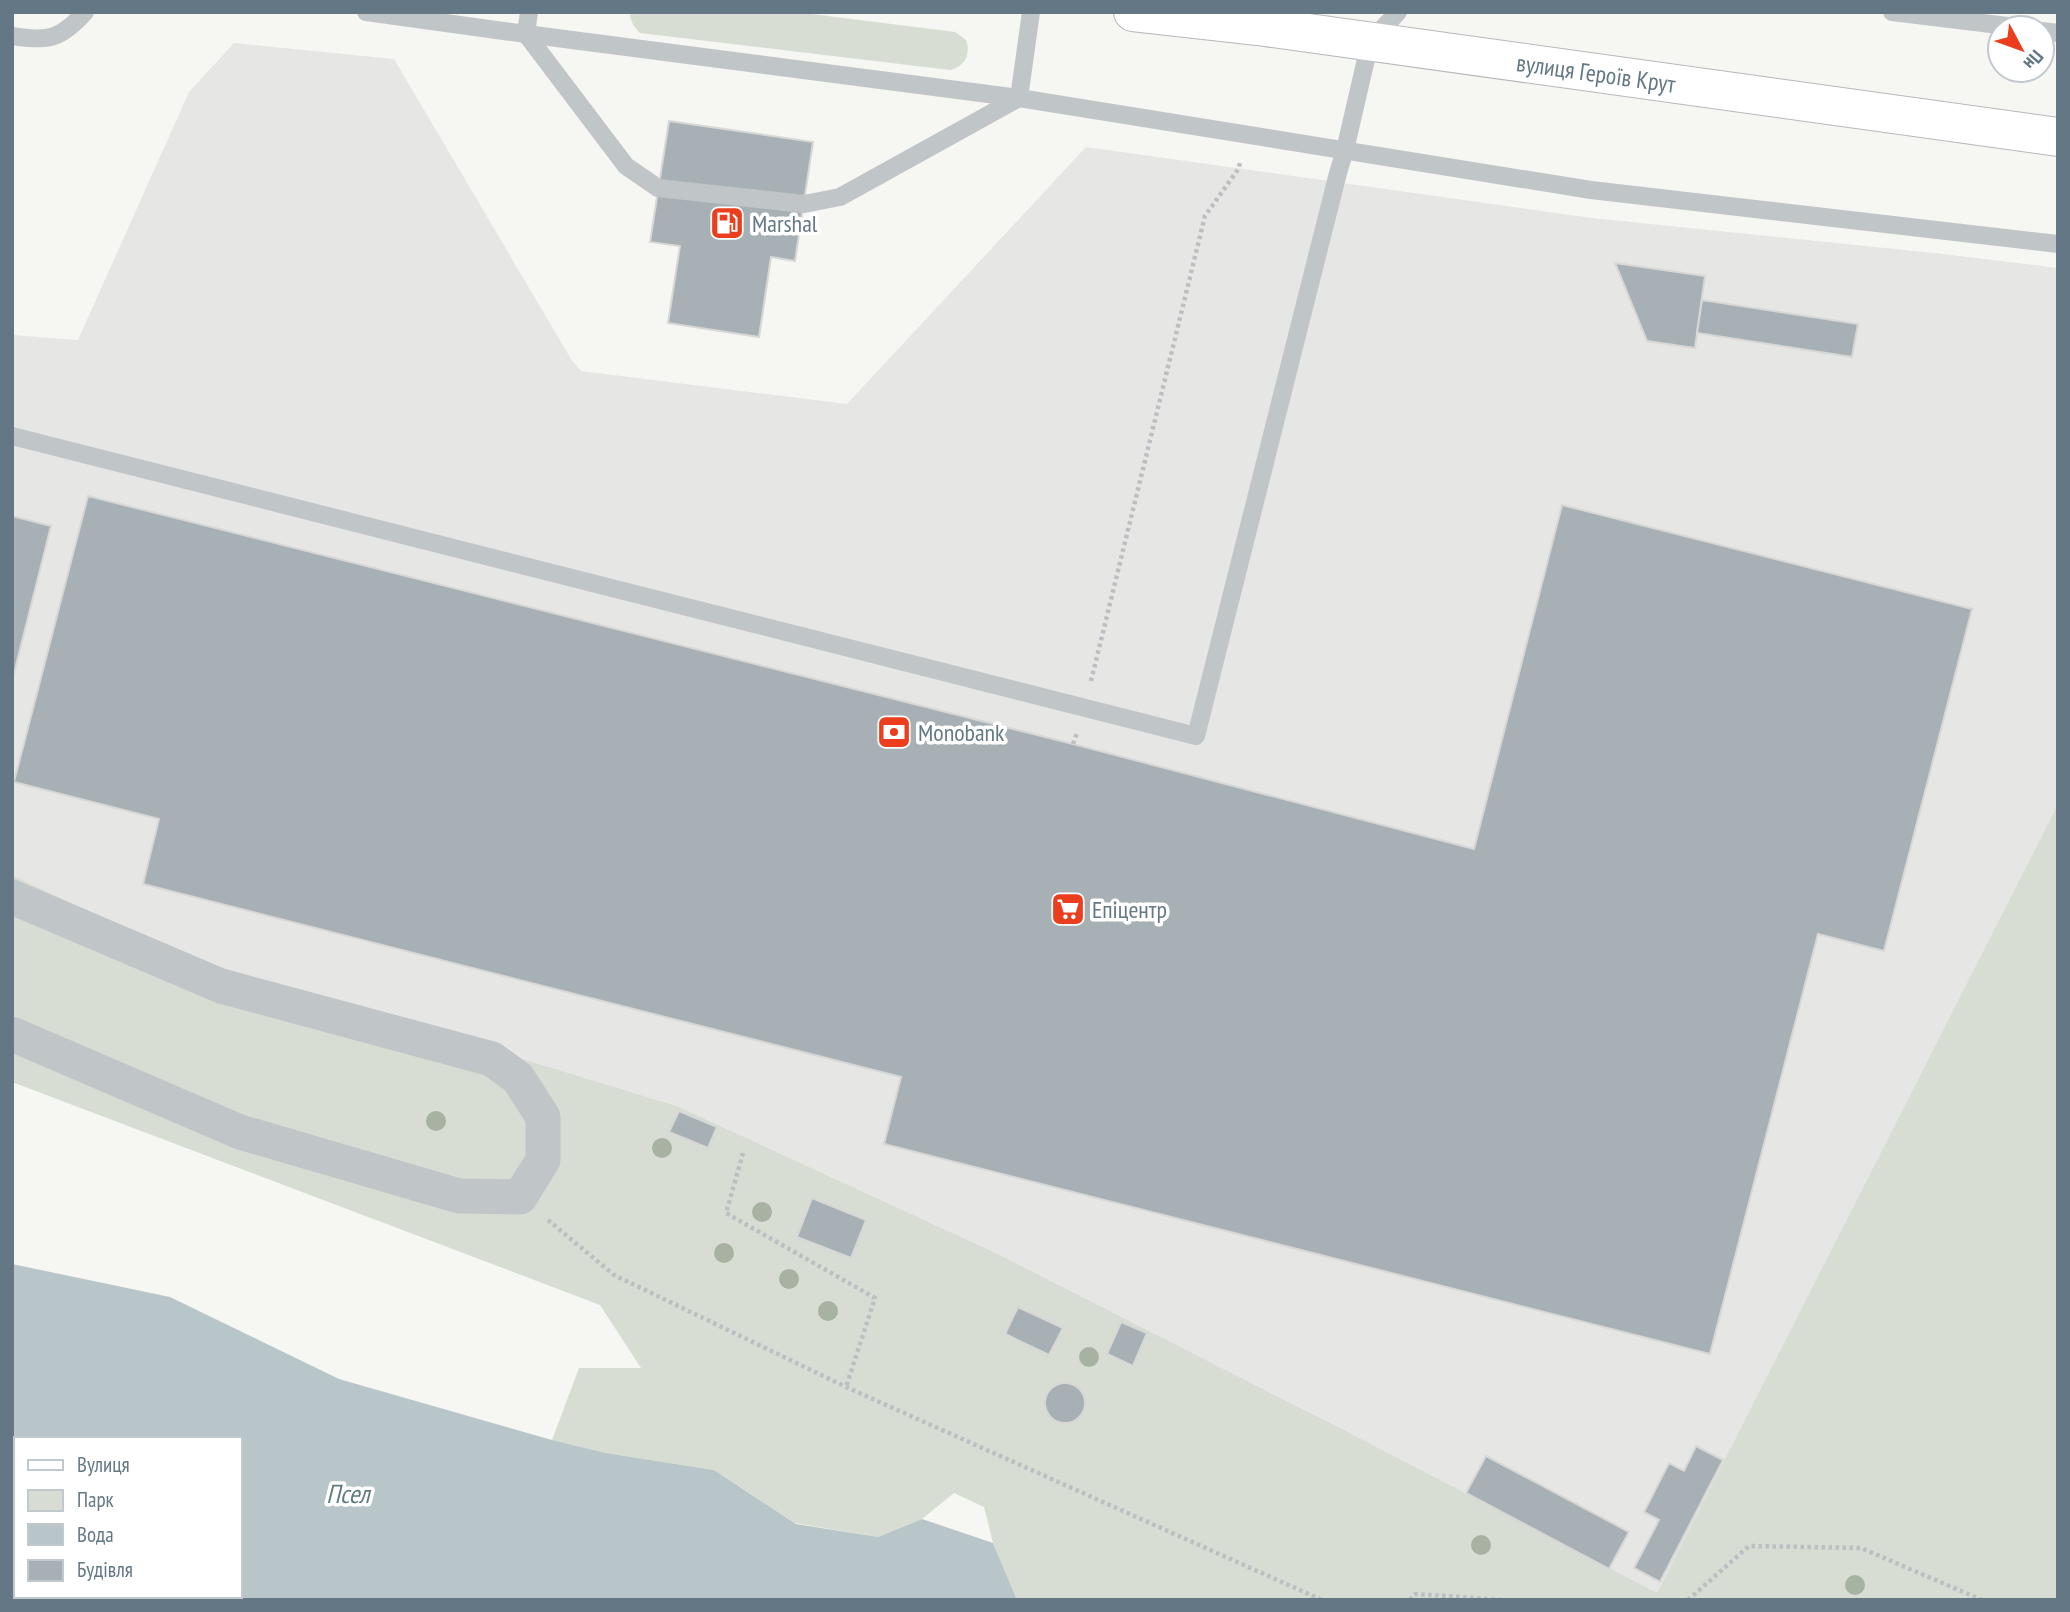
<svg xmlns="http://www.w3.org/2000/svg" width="2070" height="1612" font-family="'PT Sans Narrow',sans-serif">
	<rect width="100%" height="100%" fill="#f6f6f2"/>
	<!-- built -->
	<polygon fill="#e6e7e5" points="234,43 394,59 571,359 581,371 847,404 1086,147 1592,218 1943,254 2058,268 2058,804 1657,1594 1340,1428 998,1254 677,1106 181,955 12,875 12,335 78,340 189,92"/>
	<!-- green -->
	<g fill="#d7ddd3">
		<path d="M630,12H796L955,32L966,40C971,55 965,66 950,70L640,33C634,27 630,21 630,12Z"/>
		<polygon points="2058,804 2058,1600 1017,1600 993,1543 984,1507 954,1493 922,1519 878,1537 795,1523 714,1470 606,1453 552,1440 579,1368 641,1368 600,1305 12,1082 12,875 181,955 677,1106 998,1254 1340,1428 1657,1593"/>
	</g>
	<!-- water -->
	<path fill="#b8c6c9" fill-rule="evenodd" d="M12,1264L170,1297L339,1379L552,1440L606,1453L714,1470L796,1524L878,1537L922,1519L993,1543L1017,1600H12ZM16,1439H240V1596H16Z"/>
	<!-- building -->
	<g fill="#a7b1b5" stroke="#d7d7d5" stroke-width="2">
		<polygon points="669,121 813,142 795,261 771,257 759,337 668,323 680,246 650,242"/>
		<polygon points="1615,263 1705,276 1695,348 1647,341"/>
		<polygon points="1702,300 1858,324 1852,357 1697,333"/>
		<polygon points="88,496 1073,744 1474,849 1562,505 1972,609 1884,951 1818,934 1710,1354 884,1144 901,1077 143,884 159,819 14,782"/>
		<polygon points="12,516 51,526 12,681"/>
		<polygon points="679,1111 717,1127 708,1148 669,1132"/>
		<polygon points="812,1198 866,1220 851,1258 797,1237"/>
		<polygon points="1018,1307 1063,1328 1049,1355 1005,1334"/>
		<polygon points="1121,1322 1147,1333 1133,1366 1107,1354"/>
		<circle cx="1065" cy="1403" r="20"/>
		<polygon points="1696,1446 1723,1460 1660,1582 1634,1568 1659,1520 1644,1512 1669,1463 1684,1471"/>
		<polygon points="1486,1456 1629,1532 1609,1569 1466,1493"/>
	</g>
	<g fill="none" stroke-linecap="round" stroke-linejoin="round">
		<!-- primary casing -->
		<g stroke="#b4b9bc" stroke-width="40">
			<g id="primary">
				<path id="s1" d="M1133,12L1258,26L2058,137"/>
			</g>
		</g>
		<!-- path -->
		<g stroke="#bcbfc1" stroke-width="4.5" stroke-dasharray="3.5 3.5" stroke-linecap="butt">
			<polyline points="1091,681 1205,216 1239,168 1240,162"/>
			<polyline points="1073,744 1077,733"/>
			<polyline points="743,1153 726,1213 875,1298 846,1387"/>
			<polyline points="548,1220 614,1275 846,1387 1322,1600"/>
			<polyline points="1410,1600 1415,1594 1503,1600"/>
			<polyline points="1688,1600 1749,1546 1861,1548 1982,1600"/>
		</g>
		<!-- lane -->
		<g stroke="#c0c6c8" stroke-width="18">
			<polyline points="366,12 526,34 529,12"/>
			<polyline points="1892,12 2024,28"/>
			<polyline points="2042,31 2058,33"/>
			<polyline points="526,34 1019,98 1591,190 2058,244"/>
			<polyline points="526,34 626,166 658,188 804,204 840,197 1019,98"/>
			<path d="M12,36C48,42 61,39 85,12"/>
			<polyline points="1019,98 1031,12"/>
			<polyline points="12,436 1196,736 1338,173 1345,150 1370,42 1398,12"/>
		</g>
		<!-- street -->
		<polyline stroke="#c0c6c8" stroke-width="35" points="12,897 221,986 492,1059 518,1078 543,1117 543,1160 520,1197 459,1196 240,1132 12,1034"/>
		<!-- primary -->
		<use href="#primary" stroke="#fff" stroke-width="38"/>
	</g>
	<!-- trees -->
	<g fill="#a8b2a3">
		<circle cx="436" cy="1121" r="10"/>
		<circle cx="662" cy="1148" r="10"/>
		<circle cx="762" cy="1212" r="10"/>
		<circle cx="724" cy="1253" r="10"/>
		<circle cx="789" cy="1279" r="10"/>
		<circle cx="828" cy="1311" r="10"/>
		<circle cx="1089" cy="1357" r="10"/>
		<circle cx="1481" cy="1545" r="10"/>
		<circle cx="1855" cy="1585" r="10"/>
	</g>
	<!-- icons -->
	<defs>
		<g id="fuel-square" transform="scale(1.75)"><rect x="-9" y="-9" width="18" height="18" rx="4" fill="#ea3e1e" stroke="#fff"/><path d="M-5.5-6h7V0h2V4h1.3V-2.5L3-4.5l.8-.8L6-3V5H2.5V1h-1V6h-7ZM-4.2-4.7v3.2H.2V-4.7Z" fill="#fff"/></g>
		<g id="bank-square" transform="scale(1.75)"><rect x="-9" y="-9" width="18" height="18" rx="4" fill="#ea3e1e" stroke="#fff"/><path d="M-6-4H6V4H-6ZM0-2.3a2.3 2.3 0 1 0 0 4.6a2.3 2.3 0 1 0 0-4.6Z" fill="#fff"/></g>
		<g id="supermarket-square" transform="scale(1.75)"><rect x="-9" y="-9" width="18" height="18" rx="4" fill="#ea3e1e" stroke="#fff"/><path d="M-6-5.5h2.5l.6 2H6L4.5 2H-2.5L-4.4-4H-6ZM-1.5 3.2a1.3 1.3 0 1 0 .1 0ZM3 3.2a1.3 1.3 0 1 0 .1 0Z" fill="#fff"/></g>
	</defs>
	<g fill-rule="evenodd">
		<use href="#fuel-square" x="727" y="223"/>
		<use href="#bank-square" x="894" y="732"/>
		<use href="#supermarket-square" x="1068" y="909"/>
	</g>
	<g text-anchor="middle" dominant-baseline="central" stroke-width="7" stroke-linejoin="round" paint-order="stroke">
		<!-- street labels -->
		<g font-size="24" fill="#637884" stroke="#fff">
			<text stroke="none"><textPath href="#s1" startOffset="467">вулиця Героїв Крут</textPath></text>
		</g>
		<!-- poi labels -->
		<g font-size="24" fill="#637884" stroke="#fff" text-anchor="start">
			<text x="752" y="223">Marshal</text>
			<text x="918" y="732">Monobank</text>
			<text x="1092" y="909">Епіцентр</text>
		</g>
		<!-- water labels -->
		<g font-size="26" font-style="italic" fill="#5f7b81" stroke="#fff">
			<text x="348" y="1493">Псел</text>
		</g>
	</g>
	<!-- border -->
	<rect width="2070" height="1612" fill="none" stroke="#637884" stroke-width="28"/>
	<!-- legend -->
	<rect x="14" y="1437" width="228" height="161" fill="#ffffff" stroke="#c1c9ce" stroke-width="2"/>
	<rect x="28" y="1460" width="35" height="10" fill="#ffffff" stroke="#c1c9ce" stroke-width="2"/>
	<text x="77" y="1472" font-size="21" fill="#637884">Вулиця</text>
	<rect x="28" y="1490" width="35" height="21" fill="#d7ddd3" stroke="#c1c9ce" stroke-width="2"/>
	<text x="77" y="1507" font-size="21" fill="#637884">Парк</text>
	<rect x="28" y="1524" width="35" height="21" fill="#b8c6c9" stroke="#c1c9ce" stroke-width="2"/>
	<text x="77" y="1542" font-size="21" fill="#637884">Вода</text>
	<rect x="28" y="1560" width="35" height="21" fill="#a7b1b5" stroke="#c1c9ce" stroke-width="2"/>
	<text x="77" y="1577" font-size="21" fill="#637884">Будівля</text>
	<!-- north arrow -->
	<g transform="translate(2021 49) rotate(131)"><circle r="33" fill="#ffffff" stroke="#c1c9ce" stroke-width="2"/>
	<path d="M0-5L12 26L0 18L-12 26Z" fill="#ea3e1e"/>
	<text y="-10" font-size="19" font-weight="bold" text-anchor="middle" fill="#637884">Пн</text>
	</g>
</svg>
